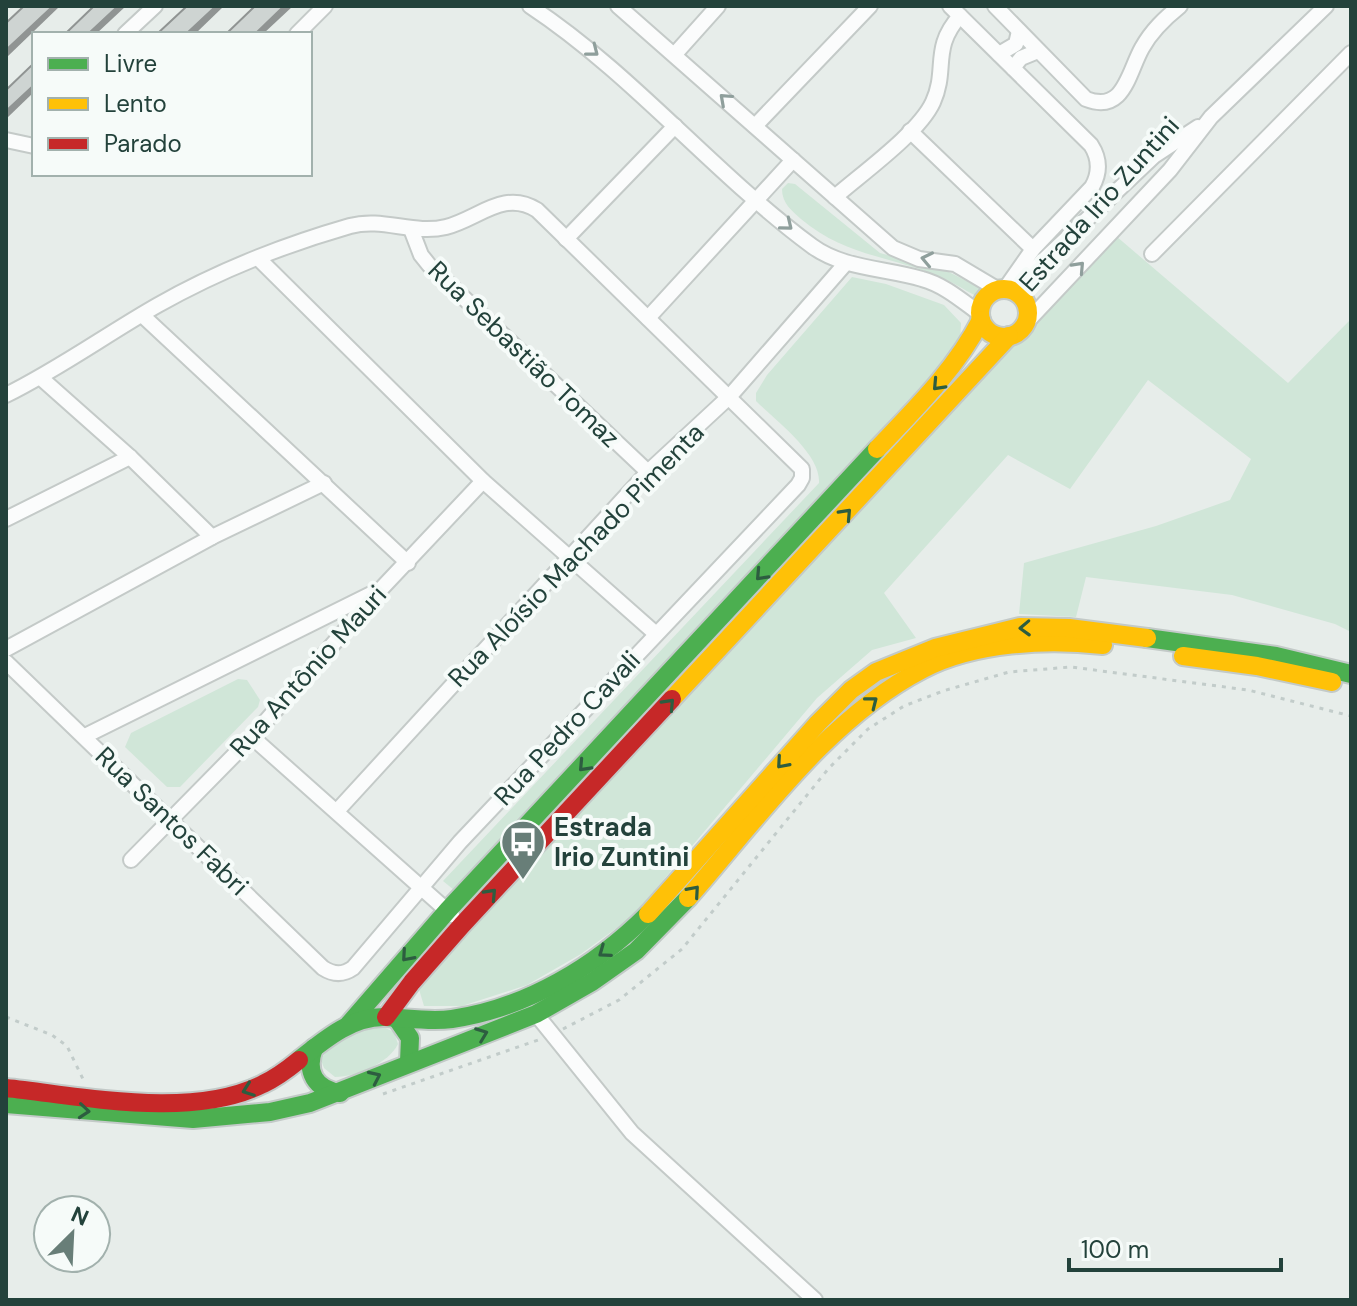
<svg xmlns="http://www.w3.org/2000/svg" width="1357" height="1306" font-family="'DM Sans',sans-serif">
	<rect width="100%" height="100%" fill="#e7edea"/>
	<!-- green -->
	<g fill="#d0e6d8">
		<path d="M788,183L795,184L880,253L947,271L984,290L978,297C963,289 949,280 933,274C884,255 844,255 801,219C791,210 782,203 782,189Z"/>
		<polygon points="1116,236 1288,383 1351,319 1351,632 1335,624 1232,595 1086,577 1076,617 1019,614 1024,563 1156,526 1230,500 1251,459 1148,380 1070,489 1008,455 884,593 916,638 872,650 817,698 633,916 581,954 527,985 462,1006 424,1006 418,986"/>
		<path d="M852,277L886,284L944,305L961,323L960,344L454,890L443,881L819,483C821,454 776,421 756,401V393L767,375Z"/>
		<polygon points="238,679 247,680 260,700 258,707 180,787 167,787 125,747 131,733"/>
		<path d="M381,1026L394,1032L398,1044C389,1063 356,1077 335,1077L324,1068L321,1060C330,1039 361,1030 381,1026Z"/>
	</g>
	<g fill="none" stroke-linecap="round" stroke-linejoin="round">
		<!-- street casing -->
		<g stroke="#c4cac8" stroke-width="18">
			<g id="street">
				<path d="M530,6C634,75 712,172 812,246C843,269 886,268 922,279C944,285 961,300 979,313"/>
				<polyline points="618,6 893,248 919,259 955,264 997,289"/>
				<path d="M950,6L1091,145C1100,159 1100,173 1092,187L1033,249L1005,289"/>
				<path d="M995,6L1086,99C1124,114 1128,73 1142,48C1152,30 1165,18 1180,6"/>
				<polyline points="125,34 155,6"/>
				<polyline points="297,34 325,6"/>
				<polyline points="675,54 718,6"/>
				<polyline points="999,54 1016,44 1019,31"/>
				<polyline points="1013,68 1021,58 1038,51"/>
				<polyline points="755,126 870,6"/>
				<polyline points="910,131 1033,249"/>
				<polyline points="6,140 34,146"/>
				<path d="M835,197C861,174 919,133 933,102C948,69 931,48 960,16"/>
				<polyline points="411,229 421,255 429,265 648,472"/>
				<polyline points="566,239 675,126"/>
				<polyline points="1152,254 1351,53"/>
				<polyline points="258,258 483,481 656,634"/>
				<polyline points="1012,290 1154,156 1198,127"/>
				<polyline points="142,315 408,563"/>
				<polyline points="648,318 793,160"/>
				<polyline points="1025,324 1170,170 1211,117 1326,6"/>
				<polyline points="41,378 130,457 212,537"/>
				<path d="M6,395C59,369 107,334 158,305C218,271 284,245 350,226C383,217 413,235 446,227C478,219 504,189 537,210L802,469V478L798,485L460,842L353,968C343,975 334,975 323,968L6,662"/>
				<polyline points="6,519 130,457"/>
				<polyline points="6,649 212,537 324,483"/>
				<polyline points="85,736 375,592"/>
				<polyline points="252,737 452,915"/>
				<polyline points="337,811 648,472 730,396 846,263"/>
				<polyline points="131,860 252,737 382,588 483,481"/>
				<polyline points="536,1014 632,1133 815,1300"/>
			</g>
		</g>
		<!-- fast casing -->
		<g stroke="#c3cac8" stroke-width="22">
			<g id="fast">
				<polyline points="1147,638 1276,656 1351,674"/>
				<polyline points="397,1019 410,1038 409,1062"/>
				<polyline points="349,1024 448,910 877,449"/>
				<path d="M314,1048C305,1072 315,1089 340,1093"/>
				<path d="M299,1060C324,1040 352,1016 385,1017C408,1018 429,1022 452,1019C527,1008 596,966 648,914"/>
				<polyline points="6,1104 193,1119 270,1112 310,1103 536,1014 592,982 636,951 688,898"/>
			</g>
		</g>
		<!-- slow casing -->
		<g stroke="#c3cac8" stroke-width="22">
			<g id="slow">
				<circle cx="1004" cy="313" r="24"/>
				<path d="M877,449C916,408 955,370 981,320"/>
				<polyline points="1183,656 1257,666 1332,682"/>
				<polyline points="672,699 1009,336"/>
				<path d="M688,898C758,818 828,718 923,669C975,642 1046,639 1103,645"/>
				<polyline points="648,914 818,723 851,690 876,672 935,648 1020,627 1069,628 1147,638"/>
			</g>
		</g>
		<!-- jam casing -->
		<g stroke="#c3cac8" stroke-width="22">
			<g id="jam">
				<polyline points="386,1017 412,982 462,925 672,699"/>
				<path d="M6,1088C83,1096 191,1120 263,1084C276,1078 288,1069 299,1060"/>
			</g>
		</g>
		<!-- path -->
		<g stroke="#c2ccca" stroke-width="3" stroke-dasharray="4 6" stroke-linecap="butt">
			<polyline points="6,1017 52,1035 67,1046 83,1079"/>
			<polyline points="563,1029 619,1000 682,949 829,768 868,729 904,706 943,691 1009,672 1071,667 1248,690 1351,716"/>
			<polyline points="383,1094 538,1040"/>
		</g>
		<!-- street -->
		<use href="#street" stroke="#fbfcfc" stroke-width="14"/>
		<!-- fast -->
		<use href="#fast" stroke="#4caf50" stroke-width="18"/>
		<!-- slow -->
		<use href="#slow" stroke="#ffc107" stroke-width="18"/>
		<!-- jam -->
		<use href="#jam" stroke="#c62828" stroke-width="18"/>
	</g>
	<!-- shaded-wall -->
	<g fill="#909493">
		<polygon points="53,6 60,6 6,58 6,50"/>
		<polygon points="118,6 126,6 96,34 88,34"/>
		<polygon points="216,6 224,6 195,34 186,34"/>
		<polygon points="284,6 293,6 263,34 255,34"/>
		<polygon points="34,85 34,92 6,119 6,111"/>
	</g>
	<!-- building -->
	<g fill="#ced4d2" stroke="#909493" stroke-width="2">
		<polygon points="24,6 53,6 6,50 6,23"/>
		<polygon points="94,6 118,6 88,34 65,34"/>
		<polygon points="187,6 216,6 186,34 157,34"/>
		<polygon points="255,6 284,6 255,34 226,34"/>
		<polygon points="34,63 34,85 6,111 6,90"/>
	</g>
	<!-- one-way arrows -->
	<defs><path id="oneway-chevron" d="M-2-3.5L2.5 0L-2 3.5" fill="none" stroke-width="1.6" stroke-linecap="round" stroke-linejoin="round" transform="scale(2)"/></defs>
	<g stroke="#8f9f9c">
		<use href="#oneway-chevron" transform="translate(593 51) rotate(38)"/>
		<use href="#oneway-chevron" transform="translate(725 99) rotate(-138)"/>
		<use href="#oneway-chevron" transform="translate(787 225) rotate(39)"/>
		<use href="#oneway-chevron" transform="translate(927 259) rotate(-168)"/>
		<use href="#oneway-chevron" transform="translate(1079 267) rotate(-47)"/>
	</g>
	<g stroke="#2d5d40">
		<use href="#oneway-chevron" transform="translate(938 385) rotate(133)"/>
		<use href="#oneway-chevron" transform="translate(846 514) rotate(-47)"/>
		<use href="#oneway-chevron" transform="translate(761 575) rotate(133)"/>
		<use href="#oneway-chevron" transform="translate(1025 628) rotate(178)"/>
		<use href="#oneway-chevron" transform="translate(872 702) rotate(-38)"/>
		<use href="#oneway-chevron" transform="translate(669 704) rotate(-47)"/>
		<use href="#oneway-chevron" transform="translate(782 763) rotate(131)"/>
		<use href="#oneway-chevron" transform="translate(584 766) rotate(133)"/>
		<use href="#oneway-chevron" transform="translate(694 891) rotate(-49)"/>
		<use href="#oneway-chevron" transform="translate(491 894) rotate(-47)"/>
		<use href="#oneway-chevron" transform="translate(604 952) rotate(144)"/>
		<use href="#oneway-chevron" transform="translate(407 956) rotate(131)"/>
		<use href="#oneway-chevron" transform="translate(482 1034) rotate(-21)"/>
		<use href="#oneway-chevron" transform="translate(375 1077) rotate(-25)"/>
		<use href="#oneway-chevron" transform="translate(248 1090) rotate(160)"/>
		<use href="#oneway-chevron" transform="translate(84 1111) rotate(5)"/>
	</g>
	<!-- icons -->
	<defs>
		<g id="bus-pin" transform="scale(2.3)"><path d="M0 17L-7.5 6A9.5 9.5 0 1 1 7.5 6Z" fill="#687e78" stroke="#f6fbf9"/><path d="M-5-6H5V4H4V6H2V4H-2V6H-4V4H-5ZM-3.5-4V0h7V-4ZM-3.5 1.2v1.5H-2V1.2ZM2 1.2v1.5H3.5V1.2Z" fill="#fff"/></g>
	</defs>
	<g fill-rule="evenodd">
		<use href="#bus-pin" x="523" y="842"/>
	</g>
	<g text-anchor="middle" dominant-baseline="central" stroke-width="8" stroke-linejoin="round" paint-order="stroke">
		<!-- street labels -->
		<g font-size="26" fill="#23423b" stroke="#f6fbf9">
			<text transform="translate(1099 204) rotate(-48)">Estrada Irio Zuntini</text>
			<text transform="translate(524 354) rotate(44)">Rua Sebastião Tomaz</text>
			<text transform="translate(576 555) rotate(-46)">Rua Aloísio Machado Pimenta</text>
			<text transform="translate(308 671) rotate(-48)">Rua Antônio Mauri</text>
			<text transform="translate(567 728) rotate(-47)">Rua Pedro Cavali</text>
			<text transform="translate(172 821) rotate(44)">Rua Santos Fabri</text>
		</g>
		<!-- poi labels -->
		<g font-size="26" font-weight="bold" fill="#23423b" stroke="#f6fbf9" text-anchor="start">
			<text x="554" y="827">Estrada<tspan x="554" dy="30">Irio Zuntini</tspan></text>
		</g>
	</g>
	<!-- border -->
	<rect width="1357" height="1306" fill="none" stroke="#23423b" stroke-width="16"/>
	<!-- legend -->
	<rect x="32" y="32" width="280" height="144" fill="#f6fbf9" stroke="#a2b1ad" stroke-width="2"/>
	<rect x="48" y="58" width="40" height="12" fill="#4caf50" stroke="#a2b1ad" stroke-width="2"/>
	<text x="104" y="72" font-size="24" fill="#23423b">Livre</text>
	<rect x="48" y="98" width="40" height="12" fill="#ffc107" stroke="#a2b1ad" stroke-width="2"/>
	<text x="104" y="112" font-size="24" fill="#23423b">Lento</text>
	<rect x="48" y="138" width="40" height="12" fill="#c62828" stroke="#a2b1ad" stroke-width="2"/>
	<text x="104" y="152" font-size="24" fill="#23423b">Parado</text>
	<!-- north arrow -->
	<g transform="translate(72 1234) rotate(24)"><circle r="38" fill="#f6fbf9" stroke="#a2b1ad" stroke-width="2"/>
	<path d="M0-6L14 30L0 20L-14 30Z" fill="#687e78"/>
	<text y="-12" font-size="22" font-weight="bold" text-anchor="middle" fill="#23423b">N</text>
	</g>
	<!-- scale -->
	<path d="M1069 1258v12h212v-12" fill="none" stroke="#23423b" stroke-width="4"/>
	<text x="1081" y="1258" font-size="24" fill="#23423b" stroke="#f6fbf9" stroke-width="6" paint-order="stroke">100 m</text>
</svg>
